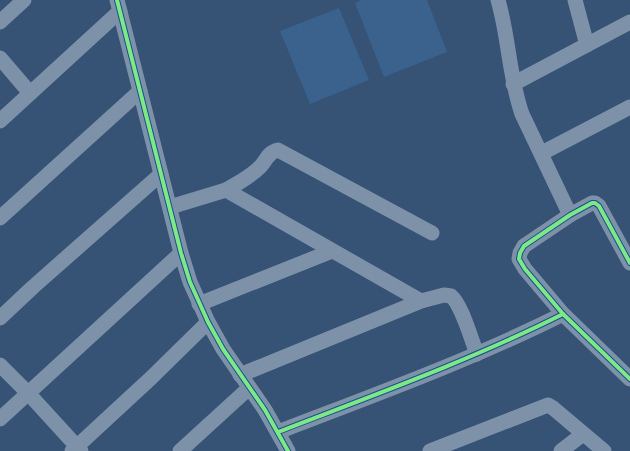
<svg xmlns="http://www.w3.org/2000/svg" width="630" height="451" font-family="'PT Sans',sans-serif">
	<rect width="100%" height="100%" fill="#365274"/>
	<!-- water -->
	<g fill="#3b618d">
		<polygon points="361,0 427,0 447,52 384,77 355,3"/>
		<polygon points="339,8 369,80 310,104 280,31"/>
	</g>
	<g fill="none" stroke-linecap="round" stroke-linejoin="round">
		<!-- minor -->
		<g stroke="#7d92a8" stroke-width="15">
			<polyline points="117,0 181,253 190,282 208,322 223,349 265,410 288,451"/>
			<path d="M498,0C509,38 509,77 522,114L570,215"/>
			<polyline points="575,0 587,45"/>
			<polyline points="0,22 24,0"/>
			<polyline points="0,58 30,93"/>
			<polyline points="513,84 630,22"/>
			<polyline points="0,121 120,11"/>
			<polyline points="542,153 630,107"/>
			<path d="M226,190C238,183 250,177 260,167C266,161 268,152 278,150L432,233"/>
			<polyline points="170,207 226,190 421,301"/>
			<polyline points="0,218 140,91"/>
			<polyline points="630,263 599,206 595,203 592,203 570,215 524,246 520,253 519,259 525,269 563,314 630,379"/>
			<polyline points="199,304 332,251"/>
			<polyline points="0,318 33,287 161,174"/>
			<polyline points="0,365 28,393 81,451"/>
			<path d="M240,375L421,301L444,295L451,296C462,305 471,339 477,354"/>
			<polyline points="0,419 181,253"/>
			<path d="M278,432C374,395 471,360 563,314"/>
			<polyline points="72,451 151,378 208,322"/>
			<polyline points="180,451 249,388"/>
			<polyline points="430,451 548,405 553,408 604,451"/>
			<polyline points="561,451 583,434"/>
		</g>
		<!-- cycleway casing -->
		<g stroke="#1b4f8f" stroke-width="6">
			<g id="cycleway">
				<polyline points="117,0 181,253 190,282 208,322 223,349 265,410 288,451"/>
				<polyline points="630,263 599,206 595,203 592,203 570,215 524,246 520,253 519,259 525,269 563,314 630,379"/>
				<path d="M278,432C374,395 471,360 563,314"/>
			</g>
		</g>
		<!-- cycleway -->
		<use href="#cycleway" stroke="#7ce984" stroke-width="4"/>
	</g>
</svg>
